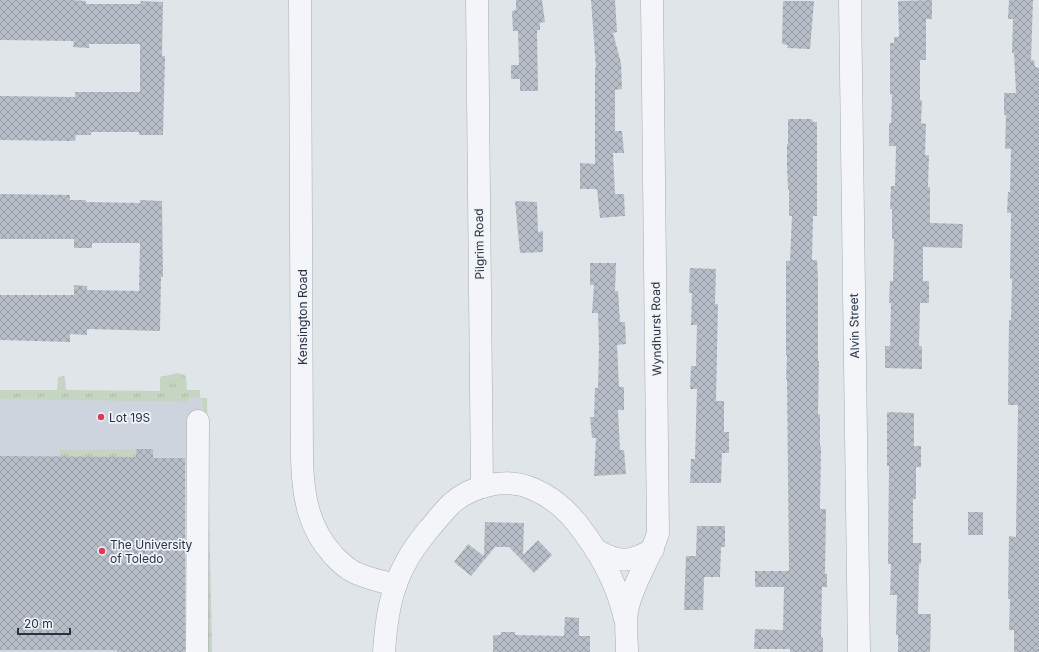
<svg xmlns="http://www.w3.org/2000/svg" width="1039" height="652" font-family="Inter,sans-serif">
	<defs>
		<pattern id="grass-tufts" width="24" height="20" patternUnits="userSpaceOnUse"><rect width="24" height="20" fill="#c6d5c1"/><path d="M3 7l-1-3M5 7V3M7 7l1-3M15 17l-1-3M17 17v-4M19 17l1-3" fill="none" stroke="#aab7a7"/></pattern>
		<pattern id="building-cross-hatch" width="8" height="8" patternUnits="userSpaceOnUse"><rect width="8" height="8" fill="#b7bec8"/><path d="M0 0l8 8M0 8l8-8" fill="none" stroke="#959ba4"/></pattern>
	</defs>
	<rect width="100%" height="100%" fill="#e0e5ea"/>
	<!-- built -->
	<polygon fill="#ced4dd" points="0,396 202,398 201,450 206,652 0,652"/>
	<!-- grass -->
	<g fill="url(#grass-tufts)">
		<polygon points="178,373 186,376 187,390 200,390 200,398 190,398 187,402 0,399 0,390 57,390 58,377 64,376 65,378 66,390 160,391 160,377"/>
		<polygon points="202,398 207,398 212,652 208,652"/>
		<polygon points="136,449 136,457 60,457 60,450"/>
	</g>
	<!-- building -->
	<g fill="url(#building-cross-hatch)">
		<polygon points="0,0 71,0 86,1 86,4 141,4 140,1 163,2 162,56 165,56 163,135 139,135 139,132 91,132 91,135 76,135 75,141 0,140 0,96 75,97 75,92 140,92 140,44 89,44 89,48 73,47 74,41 0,40"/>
		<polygon points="516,0 542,0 545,22 540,23 540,30 537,30 538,91 520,91 520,79 511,79 511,65 519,65 518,31 513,31 512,11 516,10"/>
		<polygon points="591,0 615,0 617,32 613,33 621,63 622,89 615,90 615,131 622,131 624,153 613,153 615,194 624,194 625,216 600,218 597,189 580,189 580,163 595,164 595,68 596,68"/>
		<polygon points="932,0 932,19 926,19 926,60 920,60 920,100 922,100 921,123 926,124 925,155 929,155 928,187 930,187 930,223 963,224 962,248 923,247 923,281 929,281 929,303 920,303 919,346 922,346 922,369 885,368 885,346 890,346 891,303 889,303 890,281 893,281 894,239 892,239 892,209 890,209 891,186 895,186 896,146 889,146 889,123 891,123 892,94 890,94 890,43 894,43 894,37 899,37 898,1"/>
		<polygon points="1009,0 1033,0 1031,60 1034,60 1035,67 1039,68 1039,652 1014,652 1014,630 1009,630 1010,599 1008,599 1009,536 1016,537 1018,405 1008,405 1009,320 1011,320 1012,279 1010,279 1011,213 1007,213 1008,192 1010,192 1011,149 1005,149 1006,115 1004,115 1004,93 1016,93 1014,53 1012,53 1013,19 1008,19"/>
		<polygon points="783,1 814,1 810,49 787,48 788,45 782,44"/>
		<polygon points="788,119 812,119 813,122 817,122 817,216 813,216 812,260 817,260 818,279 818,361 819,361 818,414 820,414 820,446 821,446 820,509 826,509 825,574 827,574 827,587 822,587 821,637 823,638 823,652 790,652 790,649 754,649 755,629 783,630 784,587 755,587 755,571 789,571 787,379 786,379 787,355 786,355 786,261 790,261 792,216 789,216 789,189 788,189 787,165 787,144 788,144"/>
		<polygon points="0,194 70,195 70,200 86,200 86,202 140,203 140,200 162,201 163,277 161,277 160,331 87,329 87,335 70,334 70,342 0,340 0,295 74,295 74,285 87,286 87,290 139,291 140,243 92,243 92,248 74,248 74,239 0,239"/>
		<polygon points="515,201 537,202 538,232 543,231 543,252 520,253"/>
		<polygon points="590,263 616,263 615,291 618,291 620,322 625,322 626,344 617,345 619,387 624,387 624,410 618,410 620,450 624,450 626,474 594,476 596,438 592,438 590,417 594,417 595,388 598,388 599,347 598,313 592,313 594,285 590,285"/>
		<polygon points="690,268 716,269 715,304 718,304 716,401 724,401 724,432 729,432 729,453 722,453 721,483 690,483 691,459 695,459 697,389 690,389 691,366 696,366 697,325 691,325 692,293 689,293"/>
		<polygon points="887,412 914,413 914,446 921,446 921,467 916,467 916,499 913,499 913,543 921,543 921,564 919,564 918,614 931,614 930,652 898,652 898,635 896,635 897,595 890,595 891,564 888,564 889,466 887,466"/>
		<polygon points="136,449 153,449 153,458 185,458 185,652 117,652 117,650 0,650 0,456 136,457"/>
		<rect x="968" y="512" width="15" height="23"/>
		<polygon points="485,522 524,523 523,555 538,540 552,555 534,573 509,547 495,547 471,576 454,562 468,544 484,556"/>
		<polygon points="697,526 725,526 725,547 721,547 720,577 704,577 703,610 684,610 686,556 696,556"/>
		<polygon points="565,617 579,618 579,636 590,636 590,652 493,652 493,635 501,635 501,632 515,632 515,635 564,636"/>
	</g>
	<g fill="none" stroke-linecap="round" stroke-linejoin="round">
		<!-- minor casing -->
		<g stroke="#a5acb5" stroke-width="23">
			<g id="minor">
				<path d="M300,0L302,459C303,496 308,528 334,556C339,561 344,566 350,570C363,578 381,581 396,585"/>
				<polyline points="477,0 482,487"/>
				<polyline points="850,0 859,652"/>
				<path d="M596,550C619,563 631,563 653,549"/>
				<polyline points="197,652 198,421"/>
				<path d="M384,652C386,622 390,591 405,564C411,552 420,540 429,529C436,521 443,512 451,504C472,485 507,477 533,489C555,498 572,515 585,534C604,560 618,587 625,619"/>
				<path d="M627,652C627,639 625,625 627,611C632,584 650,560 658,533L652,0"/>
			</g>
		</g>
		<!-- minor -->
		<use href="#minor" stroke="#f3f5f8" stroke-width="22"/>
	</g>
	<!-- markers -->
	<g fill="#da3b58" stroke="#f0f3f8" stroke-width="1.5">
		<circle cx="101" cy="417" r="4"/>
		<circle cx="102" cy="551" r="4"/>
	</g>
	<g text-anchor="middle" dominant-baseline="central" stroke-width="3.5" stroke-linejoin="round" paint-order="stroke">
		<!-- street labels -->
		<g font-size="12" fill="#273243" stroke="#f0f3f8">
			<text transform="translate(479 244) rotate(-91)">Pilgrim Road</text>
			<text transform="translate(302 317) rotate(-90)">Kensington Road</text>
			<text transform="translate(854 326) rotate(-91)">Alvin Street</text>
			<text transform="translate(656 329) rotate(-91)">Wyndhurst Road</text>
		</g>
		<!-- poi labels -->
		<g font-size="12" fill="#273243" stroke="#f0f3f8" text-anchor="start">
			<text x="109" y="417">Lot 19S</text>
			<text x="110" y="544">The University<tspan x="110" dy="14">of Toledo</tspan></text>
		</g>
	</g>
	<!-- scale -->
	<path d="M18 628v6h52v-6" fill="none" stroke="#273243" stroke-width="2"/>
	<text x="24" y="628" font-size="12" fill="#273243" stroke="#f0f3f8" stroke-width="3" paint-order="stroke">20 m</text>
</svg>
